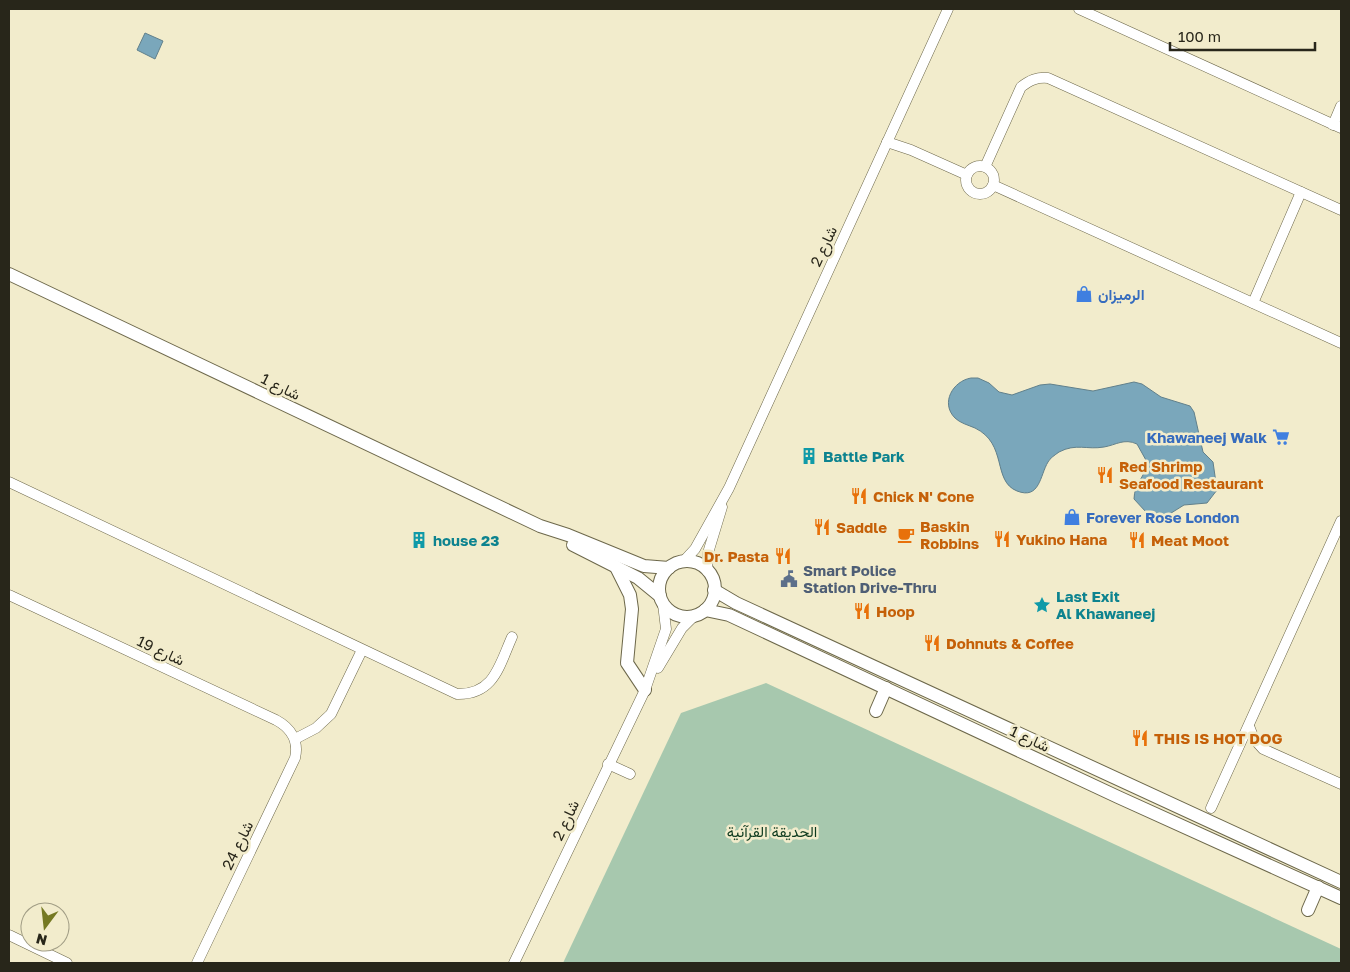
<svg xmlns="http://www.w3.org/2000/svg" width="1350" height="972" font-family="'Golos Text',Vazirmatn,sans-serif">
	<rect width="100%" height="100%" fill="#f2eccc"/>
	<!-- green -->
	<polygon fill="#a7c8ae" points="766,683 1341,949 1341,963 563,963 681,713"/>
	<!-- water -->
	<g fill="#7aa7bb" stroke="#61808b">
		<polygon points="145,33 163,41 155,59 137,50"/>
		<path d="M971,378H978L989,383L999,392L1012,395L1040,385L1050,384L1093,391L1134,382L1142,384L1161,397L1190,406L1194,412L1203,452L1213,462L1217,490L1207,503L1184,505L1168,515L1146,512L1134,499C1134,484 1146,476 1147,462L1137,444C1124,438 1116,445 1104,447C1087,450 1076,443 1059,452C1055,455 1050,458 1048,462C1040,475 1040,500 1017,491C992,481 1008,444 975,428C968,425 960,423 955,418C940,403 953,381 971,378Z"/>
	</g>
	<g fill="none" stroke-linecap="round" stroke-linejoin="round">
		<!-- minor casing -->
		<g stroke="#6d684b" stroke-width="11">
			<g id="minor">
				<polyline points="1079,9 1341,128"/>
				<polyline points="1333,125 1341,106"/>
				<polyline points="887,142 911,150 967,175"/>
				<circle cx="980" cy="180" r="14"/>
				<path d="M985,167L1021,87C1030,80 1037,77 1048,78L1341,210"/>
				<polyline points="993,185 1341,343"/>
				<polyline points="1253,303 1301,192"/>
				<path d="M9,482L457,694C494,695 499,666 512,637"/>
				<polyline points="683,562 695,549 729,488 948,9"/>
				<polyline points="707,571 708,553 722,507"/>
				<path d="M9,595L276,720C291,728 299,741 295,758L197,963"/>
				<polyline points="658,668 682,628 694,616"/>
				<polyline points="1249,726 1254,739 1263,749 1341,784"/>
				<polyline points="295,739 316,728 331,714 362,650"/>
				<polyline points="608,764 630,774"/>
				<polyline points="1211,808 1341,521"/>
				<polyline points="9,935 67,963"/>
				<polyline points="514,963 645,690 666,629 663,604"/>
			</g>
		</g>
		<!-- tertiary casing -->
		<g stroke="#6d684b" stroke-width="14">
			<g id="tertiary">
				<polyline points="9,274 540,526 568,535 644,566 669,568"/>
				<polyline points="573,545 638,578 660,596"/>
				<circle cx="687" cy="589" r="28"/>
				<polyline points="616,567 630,595 632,609 627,663 645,690"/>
				<polyline points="714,590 736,603 1341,882"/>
				<polyline points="705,610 729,615 1118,797 1341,898"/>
				<polyline points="876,711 886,688"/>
				<polyline points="1308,910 1318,887"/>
			</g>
		</g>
		<!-- minor -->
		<use href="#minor" stroke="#fff" stroke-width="10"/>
		<!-- tertiary -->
		<use href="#tertiary" stroke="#fff" stroke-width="12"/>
	</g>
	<!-- icons -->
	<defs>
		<g id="shop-bare" transform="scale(1.35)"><path d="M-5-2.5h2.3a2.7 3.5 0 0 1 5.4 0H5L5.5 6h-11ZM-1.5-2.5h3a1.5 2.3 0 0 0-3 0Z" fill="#3f7fe0" stroke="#f2eccc" stroke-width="2.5" paint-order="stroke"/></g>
		<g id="supermarket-bare" transform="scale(1.35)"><path d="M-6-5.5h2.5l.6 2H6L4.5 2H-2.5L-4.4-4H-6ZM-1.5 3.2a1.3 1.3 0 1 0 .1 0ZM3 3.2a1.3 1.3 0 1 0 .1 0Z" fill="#3f7fe0" stroke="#f2eccc" stroke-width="2.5" paint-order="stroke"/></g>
		<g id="building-bare" transform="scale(1.35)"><path d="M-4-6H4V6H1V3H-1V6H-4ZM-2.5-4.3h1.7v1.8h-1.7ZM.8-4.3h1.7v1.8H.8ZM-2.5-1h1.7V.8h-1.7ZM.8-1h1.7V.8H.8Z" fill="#0f9aa8" stroke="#f2eccc" stroke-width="2.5" paint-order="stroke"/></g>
		<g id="restaurant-bare" transform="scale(1.35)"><path d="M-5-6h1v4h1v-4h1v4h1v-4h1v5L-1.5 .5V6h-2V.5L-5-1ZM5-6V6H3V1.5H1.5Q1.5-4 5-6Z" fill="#e8710a" stroke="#f2eccc" stroke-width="2.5" paint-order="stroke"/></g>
		<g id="cafe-bare" transform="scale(1.35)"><path d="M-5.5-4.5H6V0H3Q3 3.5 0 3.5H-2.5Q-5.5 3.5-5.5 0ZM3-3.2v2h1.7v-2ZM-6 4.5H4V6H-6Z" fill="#e8710a" stroke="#f2eccc" stroke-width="2.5" paint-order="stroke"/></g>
		<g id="civic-bare" transform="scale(1.35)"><path d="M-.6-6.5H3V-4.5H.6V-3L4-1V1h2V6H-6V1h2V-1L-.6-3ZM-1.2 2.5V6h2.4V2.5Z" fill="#5c6f8a" stroke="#f2eccc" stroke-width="2.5" paint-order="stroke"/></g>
		<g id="sight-bare" transform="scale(1.35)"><path d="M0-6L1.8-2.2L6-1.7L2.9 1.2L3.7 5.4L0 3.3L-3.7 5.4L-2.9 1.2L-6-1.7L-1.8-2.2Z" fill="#0f9aa8" stroke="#f2eccc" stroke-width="2.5" paint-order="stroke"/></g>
	</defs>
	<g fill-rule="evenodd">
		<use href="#shop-bare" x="1084" y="294"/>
		<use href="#supermarket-bare" x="1281" y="437"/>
		<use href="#building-bare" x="809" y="456"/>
		<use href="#restaurant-bare" x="1105" y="475"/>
		<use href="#restaurant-bare" x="859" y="496"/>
		<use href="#shop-bare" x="1072" y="517"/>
		<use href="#restaurant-bare" x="822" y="527"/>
		<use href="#cafe-bare" x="906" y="535"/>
		<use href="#restaurant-bare" x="1002" y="539"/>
		<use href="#building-bare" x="419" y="540"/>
		<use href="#restaurant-bare" x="1137" y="540"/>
		<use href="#restaurant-bare" x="783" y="556"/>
		<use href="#civic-bare" x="789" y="579"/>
		<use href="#sight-bare" x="1042" y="605"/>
		<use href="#restaurant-bare" x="862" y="611"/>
		<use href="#restaurant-bare" x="932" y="643"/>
		<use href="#restaurant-bare" x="1140" y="738"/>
	</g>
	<g text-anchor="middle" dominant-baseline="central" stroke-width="5" stroke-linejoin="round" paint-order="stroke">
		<!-- street labels -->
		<g font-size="15" fill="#28261a" stroke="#f2eccc">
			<text transform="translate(823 246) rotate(-65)">شارع 2</text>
			<text transform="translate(281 386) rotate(26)">شارع 1</text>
			<text transform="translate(161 650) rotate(25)">شارع 19</text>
			<text transform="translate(1030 738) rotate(25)">شارع 1</text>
			<text transform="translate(565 820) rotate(-65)">شارع 2</text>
			<text transform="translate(237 845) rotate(-64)">شارع 24</text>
		</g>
		<!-- shop labels -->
		<g font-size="15" font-weight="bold" fill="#366cbe" stroke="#f2eccc" text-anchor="start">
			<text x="1098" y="294">الرميزان</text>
			<text x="1267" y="437" text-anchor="end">Khawaneej Walk</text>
			<text x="1086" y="517">Forever Rose London</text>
		</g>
		<!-- culture labels -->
		<g font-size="15" font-weight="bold" fill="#0d838f" stroke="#f2eccc" text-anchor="start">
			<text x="823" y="456">Battle Park</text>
			<text x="433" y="540">house 23</text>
			<text x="1056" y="596">Last Exit<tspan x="1056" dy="17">Al Khawaneej</tspan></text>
		</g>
		<!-- food labels -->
		<g font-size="15" font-weight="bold" fill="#c56008" stroke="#f2eccc" text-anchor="start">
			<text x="1119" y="466">Red Shrimp<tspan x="1119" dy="17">Seafood Restaurant</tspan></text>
			<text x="873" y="496">Chick N' Cone</text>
			<text x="920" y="526">Baskin<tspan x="920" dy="17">Robbins</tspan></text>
			<text x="836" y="527">Saddle</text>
			<text x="1016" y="539">Yukino Hana</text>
			<text x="1151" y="540">Meat Moot</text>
			<text x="769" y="556" text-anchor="end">Dr. Pasta</text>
			<text x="876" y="611">Hoop</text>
			<text x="946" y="643">Dohnuts &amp; Coffee</text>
			<text x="1154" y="738">THIS IS HOT DOG</text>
		</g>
		<!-- service labels -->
		<g font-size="15" font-weight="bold" fill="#4e5e75" stroke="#f2eccc" text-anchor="start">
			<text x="803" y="570">Smart Police<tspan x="803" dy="17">Station Drive-Thru</tspan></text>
		</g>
		<!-- park labels -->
		<g font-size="15" fill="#0d3a1e" stroke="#f2eccc">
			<text x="772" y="831">الحديقة القرآنية</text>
		</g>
	</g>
	<!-- border -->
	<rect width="1350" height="972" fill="none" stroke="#28261a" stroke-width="20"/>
	<!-- north arrow -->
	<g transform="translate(45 927) rotate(195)"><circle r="24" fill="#f2eccc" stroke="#a19d85"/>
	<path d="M0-4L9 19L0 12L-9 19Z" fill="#757922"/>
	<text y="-8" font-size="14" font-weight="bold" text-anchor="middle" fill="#28261a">N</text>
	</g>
	<!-- scale -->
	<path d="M1170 42v8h145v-8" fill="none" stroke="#28261a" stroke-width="2.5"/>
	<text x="1178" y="42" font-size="15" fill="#28261a" stroke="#f2eccc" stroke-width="4" paint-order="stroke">100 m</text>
</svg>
